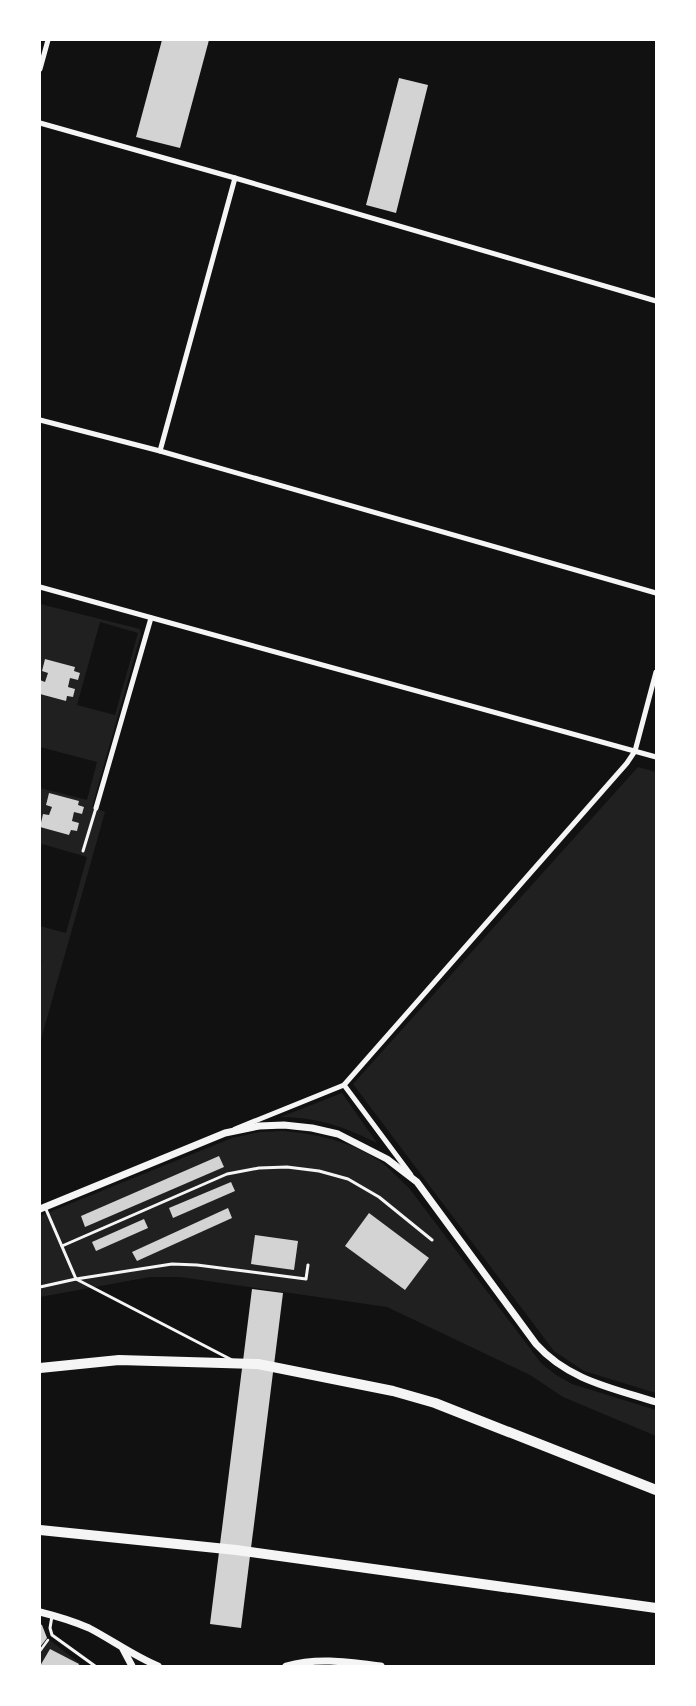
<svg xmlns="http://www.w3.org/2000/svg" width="696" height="1706" font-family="'Varela Round',sans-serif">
	<rect width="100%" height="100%" fill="#111"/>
	<!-- green -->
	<g fill="#202020" fill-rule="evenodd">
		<path d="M40,604L140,629L141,634L92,807L105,812L40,1043V963L42,962L40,958V926L66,933L87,857L42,844L40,850V827L69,835L71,830L77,831L79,823L72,821L74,812L82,814L84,807L78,805L79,801L49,793L46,805L52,807L49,815L43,814L40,826V788L87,800L97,762L40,747V694L73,697L75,689L68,687L70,678L78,680L80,673L74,671L75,667L45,659L42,671L48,673L45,682L40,680ZM100,622L138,633L115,715L77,705Z"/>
		<polygon points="638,767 656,772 656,1393 584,1371 554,1351 353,1084"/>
		<path d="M342,1093L377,1143C342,1126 320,1118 281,1117Z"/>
		<path d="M283,1131C319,1134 358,1143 386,1166C394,1173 401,1181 409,1188L541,1363L556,1375L572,1384L656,1410V1436L563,1397L530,1375L387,1307L180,1277H150L40,1297V1216L232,1138L260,1132Z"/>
		<polygon points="47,1638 83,1666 40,1666 40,1647"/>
	</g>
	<!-- building -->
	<g fill="#d3d3d3">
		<polygon points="162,40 209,40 180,148 136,137"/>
		<polygon points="399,78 428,85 396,213 366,205"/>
		<polygon points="45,659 75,667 74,671 80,673 78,680 70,678 68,687 75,689 73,697 67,696 66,701 40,694 40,680 45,682 48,673 42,671"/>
		<polygon points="49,793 79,801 78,805 84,807 82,814 74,812 72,821 79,823 77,831 71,830 69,835 40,827 43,814 49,815 52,807 46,805"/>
		<polygon points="219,1156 224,1167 85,1227 81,1216"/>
		<polygon points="231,1182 235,1191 173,1218 169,1208"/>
		<polygon points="228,1208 232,1218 137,1261 132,1252"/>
		<polygon points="369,1213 429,1258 405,1290 345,1246"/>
		<polygon points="144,1219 148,1228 96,1251 92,1242"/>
		<polygon points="255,1235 298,1241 294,1270 251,1264"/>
		<polygon points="252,1289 283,1293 241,1628 210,1624"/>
		<polygon points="40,1624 42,1625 47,1638 40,1647"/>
		<polygon points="50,1649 79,1664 78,1666 40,1666"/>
	</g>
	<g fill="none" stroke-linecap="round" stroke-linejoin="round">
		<!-- path -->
		<polyline stroke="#f5f5f5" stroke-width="2.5" points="40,1651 48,1640"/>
		<!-- service -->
		<g stroke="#f5f5f5" stroke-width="3">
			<polyline points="83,851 96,808"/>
			<polyline points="45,1207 76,1279 172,1264 197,1265 306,1279 308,1265"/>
			<polyline points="62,1246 227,1174 259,1168 287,1167 319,1171 348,1179 379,1197 432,1240"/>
			<polyline points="40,1287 76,1279 232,1360"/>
			<polyline points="52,1616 50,1628 52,1635 95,1666"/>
		</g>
		<!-- minor -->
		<g stroke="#f5f5f5" stroke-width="5">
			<polyline points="40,69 48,40"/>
			<polyline points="40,123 235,178 656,301"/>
			<polyline points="40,420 160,451 656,593"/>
			<polyline points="160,451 235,178"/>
			<polyline points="40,587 656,757"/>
			<polyline points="96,808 151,618"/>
			<polyline points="344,1085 411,1175"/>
			<polyline points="235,1129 344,1085 627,763 635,751 656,672"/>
		</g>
		<!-- tertiary -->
		<g stroke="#f5f5f5" stroke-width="7">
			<path d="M40,1209L225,1133L259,1126L284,1125L312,1128L338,1134L387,1159L417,1182L536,1344C568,1380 612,1388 656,1402"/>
			<path d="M40,1612C56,1616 73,1621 89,1628C112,1640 134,1656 158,1666"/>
			<polyline points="123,1649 132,1666"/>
			<path d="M286,1666C318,1657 349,1662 381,1666"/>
		</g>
		<!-- motorway -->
		<g stroke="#f5f5f5" stroke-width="10">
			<polyline points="40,1368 119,1360 258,1364 393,1391 435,1403 656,1490"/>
			<polyline points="40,1530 236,1550 656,1608"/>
		</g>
	</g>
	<!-- border -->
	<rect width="696" height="1706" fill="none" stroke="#ffffff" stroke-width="82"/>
</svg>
